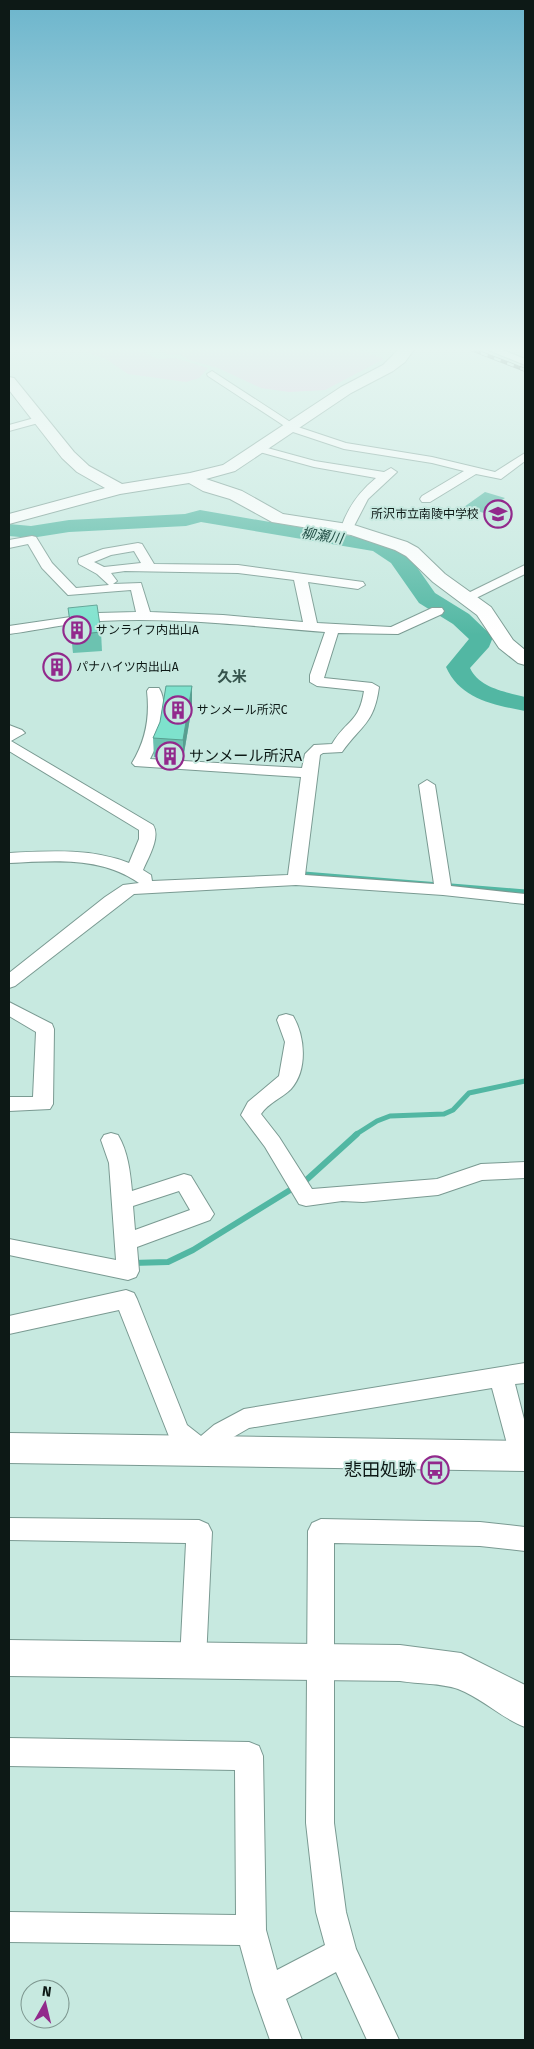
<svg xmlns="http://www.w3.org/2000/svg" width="534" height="2049" font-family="'Fira Sans','Noto Sans JP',sans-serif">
	<rect width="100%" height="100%" fill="#c7e9e0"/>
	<!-- green -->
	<g fill="#e9c4e4">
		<polygon points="83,348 133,348 159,359 175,358 208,368 199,378 186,382 128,374 106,359 91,354"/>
		<polygon points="154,348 355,348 384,359 325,390 289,392 261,388 218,368 189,360 180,354 171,355"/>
	</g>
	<!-- water -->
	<polygon fill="#52b7a3" points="485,492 505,498 484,513 464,507"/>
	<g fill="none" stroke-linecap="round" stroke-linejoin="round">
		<!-- stream-far1 -->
		<g stroke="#52b7a3" stroke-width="5">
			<polyline points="304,874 525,892"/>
			<polyline points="355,1135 377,1121 390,1116 444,1114 453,1110 469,1093 525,1081"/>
		</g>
		<!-- stream -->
		<g stroke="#52b7a3" stroke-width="6">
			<polyline points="303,1183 357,1134"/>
			<polyline points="132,1263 168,1262 193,1250 295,1187"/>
		</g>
		<!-- river -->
		<path fill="#52b7a3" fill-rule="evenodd" d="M200,510L386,542L407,553L435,593L469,614L493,637L489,647L470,668C479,688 506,692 525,697V711C494,705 460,699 446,667L469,639L453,624L419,603L391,563L373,551L201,522L186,526L69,532L31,538L9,536V524L31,526L69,520L185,514Z"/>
		<!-- street casing -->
		<g stroke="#7a9a92" stroke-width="2">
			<g id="street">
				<polygon points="483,348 498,348 525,359 525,365"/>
				<polygon points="212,371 298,427 346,443 432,457 495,472 525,453 525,461 501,479 476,474 430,502 422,502 420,499 422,496 464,471 432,463 344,449 287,430 286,427 208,376 207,374"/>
				<polygon points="38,417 42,418 42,422 9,431 9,425"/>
				<path d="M260,446L315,461L384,472L391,468L397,472L368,499L353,528L347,532L341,528C348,507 359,492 376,478L314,467L256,451L254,449Z"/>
				<path d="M32,536L36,537L52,563L76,588L109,585L97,574L79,564L78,561L79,558L103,549L138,543L142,544L154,564L238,565L363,582L365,585L358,589L308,582L317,623L391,627L432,608H442L444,611L442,614L398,634L338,633L324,678L372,683L379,687C374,724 362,724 342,752L323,753L320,755L305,875L434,884L419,785L427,780L435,785L451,886L525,894V904L443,895L296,885L134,894L15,986L9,988V973L105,897L123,885L139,883C100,856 54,861 9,863V853C48,851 92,848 129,863L139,839V830L9,751V725L22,730L25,733L11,741L153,825C161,837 148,858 143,870L151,875L152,881L288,875L301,777L135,766L132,763C146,740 150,717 147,691L149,688H159C170,705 159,743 150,759L302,768L305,754L314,745L332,744C347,719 359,723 364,691L317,686L310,682V675L325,632C250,626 175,617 100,621C69,623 39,630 9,634V626L98,613L136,612L131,590L68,595L42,568L28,544L9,548V540ZM134,551L141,563L104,567L94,562L111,555ZM125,571L238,573L294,580L303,622L223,615L150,612L141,583L113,584L117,581L111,573Z"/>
				<polygon points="525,565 525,574 472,600 462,600 460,597"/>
				<polygon points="9,1002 52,1024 54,1029 53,1104 50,1109 9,1111 9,1097 33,1097 36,1032 9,1016"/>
				<path d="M286,1014L293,1016C305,1036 308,1070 291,1089C282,1098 268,1103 261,1114L279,1137L312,1189L437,1179L481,1164L525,1162V1178L482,1180L438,1195L363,1202L342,1201L306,1206L299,1204L265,1147L241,1115L248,1102L279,1076L285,1042L277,1020L279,1016Z"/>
				<path d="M111,1133L118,1135C128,1152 130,1171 132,1191L184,1174L191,1176L214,1214L210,1220L137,1247L139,1271L136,1277L128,1280L9,1255V1239L116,1260L109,1163L101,1140L104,1135ZM179,1191L190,1210L135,1230L133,1206Z"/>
				<polygon points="126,1290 134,1293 137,1299 187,1425 201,1436 214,1425 244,1409 525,1363 525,1383 515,1384 525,1423 525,1464 513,1463 510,1455 492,1388 249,1428 230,1439 211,1458 202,1462 193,1458 170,1439 119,1310 9,1334 9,1316"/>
				<polygon points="9,1518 199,1520 208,1524 212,1532 206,1660 202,1669 193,1673 184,1669 180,1660 186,1543 9,1540"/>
				<polygon points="321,1519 480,1522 525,1527 525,1551 480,1546 334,1543 334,1823 346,1912 356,1949 399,2040 367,2040 336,1972 286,1999 302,2040 270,2040 253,1992 240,1945 9,1942 9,1912 236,1915 235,1770 9,1766 9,1738 249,1742 259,1746 263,1756 266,1930 277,1970 325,1945 316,1912 306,1823 308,1531 312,1523"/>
			</g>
		</g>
		<!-- secondary casing -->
		<g stroke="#7a9a92" stroke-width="2">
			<g id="secondary">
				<polygon points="400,348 415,348 405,362 393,371 351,393 235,471 206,479 242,491 283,514 354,525 407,542 418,548 445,574 491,607 513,640 525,650 525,665 518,663 499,648 477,615 433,582 406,556 395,550 351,535 272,522 230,499 203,491 189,483 120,494 9,524 9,514 105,488 77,472 62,458 9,390 9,377 14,378 74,452 89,466 122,484 190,473 223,465 341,387 383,365"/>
				<polygon points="9,1433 525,1441 525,1471 9,1463"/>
				<path d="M9,1640L400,1645L461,1653L525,1685V1727C501,1718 482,1698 458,1689C441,1683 418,1684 400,1681L9,1676Z"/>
			</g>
		</g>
		<!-- street -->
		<use href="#street" fill="#fff" fill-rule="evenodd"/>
		<!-- secondary -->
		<use href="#secondary" fill="#fff" fill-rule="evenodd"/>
		<!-- rail casing -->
		<g stroke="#2f3f3b" stroke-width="4">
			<polyline id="rail" points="468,348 525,370"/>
		</g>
		<!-- rail -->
		<use href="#rail" stroke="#c7e9e0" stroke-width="2.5" stroke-dasharray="7" stroke-linecap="butt"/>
	</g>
	<!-- wall -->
	<g fill="#6cc2b0">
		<polygon points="68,608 101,632 102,651 73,653"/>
		<polygon points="192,686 192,706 183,759 154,757 153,738"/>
	</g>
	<!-- shaded-wall -->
	<polygon fill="#589e90" points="192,686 192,706 183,759 183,740"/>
	<!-- building -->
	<g fill="#7ee2cd" stroke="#589e90">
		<polygon points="97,605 101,632 72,635 68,608"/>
		<polygon points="166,686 192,686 183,740 153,738 160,722"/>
	</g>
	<!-- sky -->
	<linearGradient id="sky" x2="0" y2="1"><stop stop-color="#6cb5cc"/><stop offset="0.55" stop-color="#e6f5f1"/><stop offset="1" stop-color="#e6f5f1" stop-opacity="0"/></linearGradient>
	<rect width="534" height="635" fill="url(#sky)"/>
	<!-- icons -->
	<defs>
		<g id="school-ring" transform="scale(1.4375)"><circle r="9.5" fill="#c7e9e0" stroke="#92298c" stroke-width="1.5"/><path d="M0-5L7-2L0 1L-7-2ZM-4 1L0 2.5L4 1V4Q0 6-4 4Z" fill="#92298c"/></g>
		<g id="building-ring" transform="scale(1.4375)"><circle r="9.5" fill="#c7e9e0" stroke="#92298c" stroke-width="1.5"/><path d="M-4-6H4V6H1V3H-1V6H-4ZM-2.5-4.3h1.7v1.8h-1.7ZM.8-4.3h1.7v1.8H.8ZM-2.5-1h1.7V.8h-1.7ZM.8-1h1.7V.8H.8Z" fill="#92298c"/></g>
		<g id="bus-ring" transform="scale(1.4375)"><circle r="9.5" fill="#c7e9e0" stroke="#92298c" stroke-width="1.5"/><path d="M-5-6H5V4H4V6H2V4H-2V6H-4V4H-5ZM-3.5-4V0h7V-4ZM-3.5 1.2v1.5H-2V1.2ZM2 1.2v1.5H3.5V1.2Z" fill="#92298c"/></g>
	</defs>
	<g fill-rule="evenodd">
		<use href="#school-ring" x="498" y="514"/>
		<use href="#building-ring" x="77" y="630"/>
		<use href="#building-ring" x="57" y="667"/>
		<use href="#building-ring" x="178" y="710"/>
		<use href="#building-ring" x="170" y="756"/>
		<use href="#bus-ring" x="435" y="1470"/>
	</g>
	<g text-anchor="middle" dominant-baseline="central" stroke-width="4" stroke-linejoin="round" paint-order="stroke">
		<!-- far-poi labels -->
		<g font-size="12" fill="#0d1916" stroke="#c7e9e0" text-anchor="start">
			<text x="479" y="514" text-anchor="end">所沢市立南陵中学校</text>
			<text x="96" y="630">サンライフ内出山A</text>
			<text x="76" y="667">パナハイツ内出山A</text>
			<text x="197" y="710">サンメール所沢C</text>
		</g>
		<!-- far-water labels -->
		<g font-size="14" font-style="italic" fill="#224f46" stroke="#c7e9e0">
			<text transform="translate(322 536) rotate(9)">柳瀬川</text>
		</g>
		<!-- far-quarter labels -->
		<g font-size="15" font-weight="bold" fill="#36544d" stroke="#c7e9e0">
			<text x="232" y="677">久米</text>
		</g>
		<!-- poi labels -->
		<g font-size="15" fill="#0d1916" stroke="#c7e9e0" text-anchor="start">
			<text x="189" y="756">サンメール所沢A</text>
		</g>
		<!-- near-poi labels -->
		<g font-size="18" fill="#0d1916" stroke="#c7e9e0" text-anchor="end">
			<text x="416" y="1470">悲田処跡</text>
		</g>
	</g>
	<!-- border -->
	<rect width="534" height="2049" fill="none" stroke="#0d1916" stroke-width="20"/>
	<!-- north arrow -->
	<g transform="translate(45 2004) rotate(8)"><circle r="24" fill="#c7e9e0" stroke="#7d968f"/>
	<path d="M0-4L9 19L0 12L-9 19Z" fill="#92298c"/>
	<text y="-8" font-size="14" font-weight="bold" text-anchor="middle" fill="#0d1916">N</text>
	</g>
</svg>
